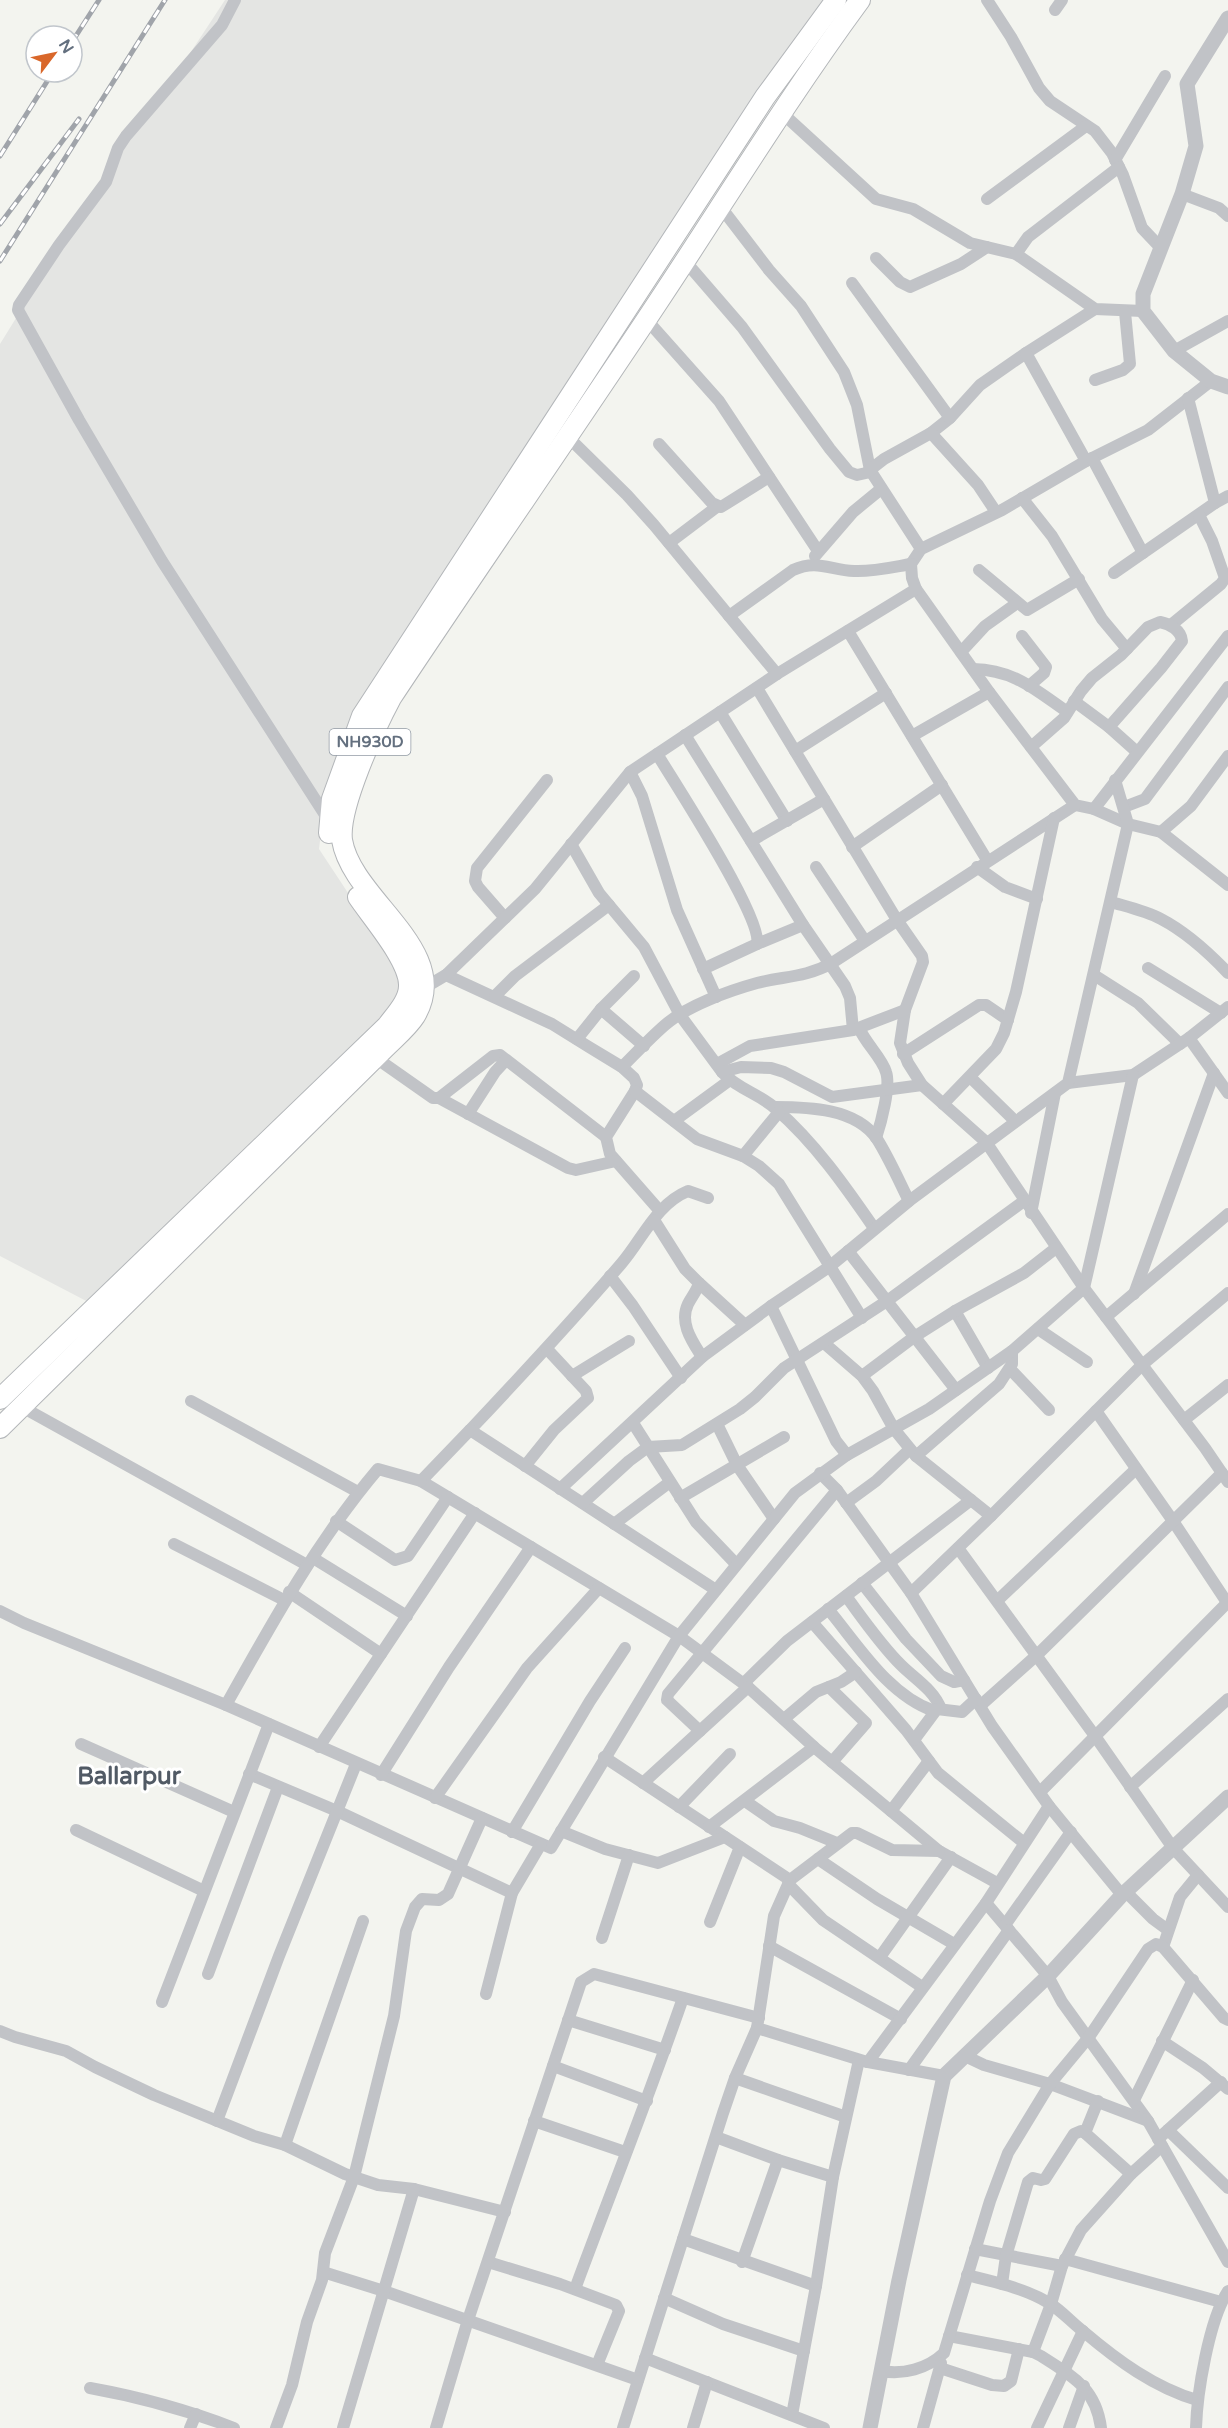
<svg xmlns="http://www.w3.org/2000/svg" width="1228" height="2428" font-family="'Varela Round',sans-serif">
	<rect width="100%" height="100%" fill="#f3f4ef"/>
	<!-- built -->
	<polygon fill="#e4e5e3" points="225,0 830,0 325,799 319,849 389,955 403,984 384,1015 94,1305 0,1256 0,344 143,113 179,70"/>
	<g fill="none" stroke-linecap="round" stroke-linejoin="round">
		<!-- trunk casing -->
		<g stroke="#b3b6b9" stroke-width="22">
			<g id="trunk">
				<polyline points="329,833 332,799 362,716 765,97 836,0"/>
				<path d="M0,1399L387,1026C395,1015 409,1001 409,986C410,961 372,918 358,897"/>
				<path d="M0,1428L387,1046C396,1037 408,1027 415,1016C454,950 352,901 342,840C338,808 375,728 391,698C479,565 570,435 658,302C725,201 788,98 860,0"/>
			</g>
		</g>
		<!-- minor -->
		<g stroke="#c1c3c7" stroke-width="12">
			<polyline points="235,0 222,25 126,136 118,148 106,182 59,245 19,305 18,310 79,420 162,561 329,821"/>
			<polyline points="987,0 1011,37 1039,88 1050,101 1095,131 1112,153 1123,175 1142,228 1160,247"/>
			<polyline points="1055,10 1062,0"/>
			<polyline points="781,112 876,199 913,209 970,243 1016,254 1095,309 1143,311"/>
			<polyline points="1115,160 1165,76"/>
			<polyline points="1182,194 1219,208 1228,216"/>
			<polyline points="987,199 1086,126"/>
			<polyline points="720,206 769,270 801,306 844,372 857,405 870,470 921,549"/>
			<polyline points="1016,254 1028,237 1119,167"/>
			<polyline points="876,258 900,282 910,287 961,264 987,247"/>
			<polyline points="685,261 742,327 830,449 849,472 857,475 866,473 884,459 931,433 950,418 980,385 1026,353 1095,309"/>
			<polyline points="852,283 950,418"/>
			<polyline points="646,319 719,401 818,551"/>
			<polyline points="1174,351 1228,321"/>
			<polyline points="1026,353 1086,461"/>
			<polyline points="1095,380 1123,370 1130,364 1125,312"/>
			<polyline points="1211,381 1148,430 1086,461 1002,510 921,549 911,564 912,578 916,589 989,692 1075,805 1094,809 1128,824 1161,832 1228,885"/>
			<polyline points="931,433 978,485 996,512"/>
			<polyline points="568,437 627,495 654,525 777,674"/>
			<polyline points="659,444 712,503 721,507 769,477"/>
			<polyline points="1092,458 1143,553"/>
			<polyline points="1022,498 1052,536 1102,619 1127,649"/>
			<polyline points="1215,503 1228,496"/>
			<polyline points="669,543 718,506"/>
			<polyline points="815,556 853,512 881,489"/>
			<polyline points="979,570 1027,610 1079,579"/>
			<polyline points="1114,573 1215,503 1188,398"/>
			<path d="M729,616L793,570C817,559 830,570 854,571C872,572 893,567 911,564"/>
			<polyline points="1171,625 1221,584 1225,578 1212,541 1199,515"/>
			<polyline points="848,631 987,860"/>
			<polyline points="1022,636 1046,667 1044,673 1029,686"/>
			<polyline points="961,652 985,626 1017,603"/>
			<path d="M973,669C1014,670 1034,689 1066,711"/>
			<polyline points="757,688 897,920 922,956 923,962 905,1010 900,1043 908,1063 922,1085 986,1142 1084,1288 1205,1448 1228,1482"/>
			<polyline points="1074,701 1109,727 1137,752"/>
			<polyline points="720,712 787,821"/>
			<polyline points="685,735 803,925 845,986 850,998 853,1030"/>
			<polyline points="912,736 989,692"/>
			<path d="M1031,747L1064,718L1081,691L1092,678L1121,655L1148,627L1160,622C1170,624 1181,630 1182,641L1161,668L1109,727"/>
			<polyline points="795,751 886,693"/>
			<path d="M657,754C675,783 763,919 757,944L703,969"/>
			<polyline points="630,772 642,796 677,910 716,997"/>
			<polyline points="1124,807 1145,799 1228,687"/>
			<polyline points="1094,809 1228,636"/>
			<polyline points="1161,832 1191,806 1228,756"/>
			<polyline points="751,841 824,799"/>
			<path d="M571,844L599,893L644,947L680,1015L722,1072C737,1089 760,1094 776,1109C815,1143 845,1186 874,1228"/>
			<polyline points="852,847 942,785"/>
			<polyline points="816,867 865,941"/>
			<polyline points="977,867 1005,887 1037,899"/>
			<path d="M1111,902C1128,907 1146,911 1161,919C1186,932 1209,953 1228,973"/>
			<polyline points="505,918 478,887 475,881 477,868 547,780"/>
			<polyline points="757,944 803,925"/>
			<polyline points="1148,968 1221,1013"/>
			<polyline points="446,975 552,1024 589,1047 622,1067 634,1078 637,1085 635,1091 606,1137 610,1154 659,1210"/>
			<polyline points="1094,975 1138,1003 1180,1044"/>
			<polyline points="417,987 424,988 446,975 535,889 630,772 777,674 916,589"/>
			<polyline points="495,996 515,976 609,905"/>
			<polyline points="601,1009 644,1046"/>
			<path d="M859,1028C866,1044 882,1058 886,1072C891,1086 881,1123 876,1138"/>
			<polyline points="1189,1038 1228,1093"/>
			<polyline points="577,1039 601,1009 634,976"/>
			<polyline points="903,1054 979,1005 986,1005 1008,1020"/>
			<polyline points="376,1058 433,1098 439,1098 493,1056 500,1055 606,1137"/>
			<polyline points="717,1064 750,1046 853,1030 905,1010"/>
			<path d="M622,1067C636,1053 650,1038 665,1025C687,1006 728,991 757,983C784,976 805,978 832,963L1075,805"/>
			<polyline points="722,1072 741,1067 771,1068 784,1072 832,1097 922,1085"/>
			<polyline points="970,1077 1015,1121"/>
			<polyline points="1068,1083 1133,1075 1189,1038 1228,1007"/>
			<polyline points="635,1091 697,1139 743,1156 759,1166 779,1184 862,1318"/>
			<polyline points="439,1098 568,1168 576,1170 616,1161"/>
			<polyline points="943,1104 996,1049 1004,1033 1016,992 1054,818"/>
			<path d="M775,1107C808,1107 856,1108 877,1139C889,1158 899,1181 909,1201"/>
			<polyline points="468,1114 495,1072 506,1060"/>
			<polyline points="674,1121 730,1080"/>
			<polyline points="743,1156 779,1112"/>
			<path d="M708,1198L688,1191C656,1204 642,1240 621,1264C572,1321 521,1376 470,1430L716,1590"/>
			<polyline points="1031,1213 1055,1093"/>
			<path d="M654,1220L685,1269L699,1283C697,1291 692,1296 688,1304C679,1323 692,1341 702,1357L771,1306L836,1441L847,1455"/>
			<polyline points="848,1251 956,1390"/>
			<polyline points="610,1276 633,1306 681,1378"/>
			<polyline points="699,1283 745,1325"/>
			<polyline points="1134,1294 1214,1073"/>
			<polyline points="771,1306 829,1267 909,1201 1068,1083 1128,824 1115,780"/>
			<polyline points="955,1311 988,1368"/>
			<polyline points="1106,1317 1228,1214"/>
			<polyline points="1038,1329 1087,1362"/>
			<polyline points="824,1343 862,1376 873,1391 894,1429 916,1456 991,1516"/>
			<polyline points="1010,1369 1049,1410"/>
			<polyline points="572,1376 629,1341"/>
			<polyline points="862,1376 914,1337 955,1311 1024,1273 1056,1248"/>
			<polyline points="191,1401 358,1492"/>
			<polyline points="22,1407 307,1565"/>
			<polyline points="1096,1411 1173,1521 1228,1604"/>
			<polyline points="1184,1420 1228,1385"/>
			<polyline points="633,1423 696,1522 736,1564"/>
			<polyline points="717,1424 737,1465 774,1519"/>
			<polyline points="470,1430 421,1481 679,1636 748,1687 814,1747 939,1851 997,1883"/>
			<polyline points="916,1456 999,1384 1012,1364 1012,1351"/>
			<polyline points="525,1466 554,1430 588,1398 586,1391 547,1349"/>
			<polyline points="820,1473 837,1490 911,1593 992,1726 1049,1806 1122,1895"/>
			<polyline points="560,1489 702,1357"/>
			<polyline points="680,1498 784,1437"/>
			<polyline points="583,1503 629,1461 648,1447 682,1445 740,1409 755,1397 784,1368 887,1301 1024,1201"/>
			<polyline points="846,1503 876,1481 910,1449"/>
			<polyline points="336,1521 395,1560 408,1556 448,1497"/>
			<polyline points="614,1524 670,1482"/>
			<polyline points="174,1544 284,1600"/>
			<polyline points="958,1548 1095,1736 1173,1848 1228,1907"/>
			<polyline points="313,1558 407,1616"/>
			<polyline points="862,1583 906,1639 941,1676 954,1682 964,1680"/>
			<polyline points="289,1592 381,1654"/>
			<polyline points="911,1593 991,1516 1142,1365 1228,1293"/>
			<path d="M846,1596C863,1619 880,1644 901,1665C915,1679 933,1689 941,1709"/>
			<polyline points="998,1600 1136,1469"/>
			<path d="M828,1609C858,1645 888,1695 934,1711"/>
			<polyline points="0,1611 24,1623 226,1705 551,1848 679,1636 795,1493 847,1455 929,1409 1012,1351 1084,1288 1133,1075"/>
			<polyline points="812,1622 906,1730 938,1773 1024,1843"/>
			<polyline points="744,1683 787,1641 971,1500"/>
			<polyline points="829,1687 866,1723 832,1762"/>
			<path d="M226,1705C272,1623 317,1541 378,1469L421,1481"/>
			<polyline points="981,1705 1037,1655 1222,1473"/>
			<polyline points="784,1719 816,1692 841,1682 856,1672"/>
			<polyline points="700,1731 667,1700 668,1694 837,1490"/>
			<polyline points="914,1740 937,1709 962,1712 976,1699"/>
			<polyline points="81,1744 234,1812"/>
			<polyline points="319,1747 475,1513"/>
			<polyline points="604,1757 790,1880 852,1833 857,1833 892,1850 939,1851"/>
			<polyline points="249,1774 337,1811 512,1893"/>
			<polyline points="381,1775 449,1667 531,1547"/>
			<polyline points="643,1783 748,1687"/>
			<polyline points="1130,1787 1228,1699"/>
			<polyline points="1040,1792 1228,1602"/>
			<polyline points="435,1798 527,1668 599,1588"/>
			<polyline points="745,1801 774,1821 800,1828 837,1843"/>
			<polyline points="679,1807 730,1754"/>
			<polyline points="891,1811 929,1761"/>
			<polyline points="709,1827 814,1747"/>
			<polyline points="76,1830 204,1891"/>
			<polyline points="561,1831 605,1849 658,1863 725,1837"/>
			<polyline points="512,1832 590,1701 625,1648"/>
			<polyline points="818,1859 877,1899 954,1944"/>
			<polyline points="790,1880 774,1916 757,2028 867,2062"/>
			<polyline points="788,1884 823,1920 922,1987"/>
			<polyline points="1125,1891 1153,1919 1168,1930"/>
			<polyline points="986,1903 1048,1976 1062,2002 1148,2121 1228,2262"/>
			<polyline points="710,1922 740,1847"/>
			<polyline points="1005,1925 1071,1832"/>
			<polyline points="602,1938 629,1855"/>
			<polyline points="769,1946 901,2019"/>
			<polyline points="1163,1947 1180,1897 1198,1875"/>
			<polyline points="880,1957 951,1857"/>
			<polyline points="208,1974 278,1787"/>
			<polyline points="486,1994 512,1893 541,1844"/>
			<polyline points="162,2002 269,1724"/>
			<polyline points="568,2020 665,2050"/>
			<polyline points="0,2031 15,2037 66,2051 95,2067 154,2095 254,2136 285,2145 345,2174 378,2185 414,2189 505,2212"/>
			<polyline points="1162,2041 1203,2068 1228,2089"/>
			<polyline points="965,2056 984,2065 1050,2084 1148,2121"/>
			<polyline points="553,2066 647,2101"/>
			<polyline points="909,2070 1009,1930"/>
			<polyline points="944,2076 868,2062 986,1903 1049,1806"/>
			<polyline points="735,2078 846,2117"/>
			<polyline points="1134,2100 1193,1980"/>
			<polyline points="217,2121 279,1956 356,1764"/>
			<polyline points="534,2121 625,2152"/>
			<polyline points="1168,2130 1228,2188"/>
			<polyline points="1085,2133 1098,2101"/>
			<polyline points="716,2137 778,2160 833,2177"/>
			<polyline points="1158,2139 1221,2082"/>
			<polyline points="285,2145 363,1921"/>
			<polyline points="683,2239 816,2286"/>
			<polyline points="975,2249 1062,2266"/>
			<polyline points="1065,2259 1221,2302"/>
			<polyline points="488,2262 560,2284 616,2305 619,2311 597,2365"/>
			<polyline points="742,2262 778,2160"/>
			<polyline points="323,2272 384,2291 638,2380"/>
			<path d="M967,2275C995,2282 1024,2288 1049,2303C1062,2311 1072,2323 1084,2332C1117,2360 1155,2388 1197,2400"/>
			<polyline points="1002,2284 1006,2256 1028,2182 1033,2178 1041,2180 1045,2179 1074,2134 1081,2131 1085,2133 1131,2174"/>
			<path d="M575,2289C611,2192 649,2096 683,1998"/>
			<polyline points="664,2298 723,2324 804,2351"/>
			<path d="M949,2336L1033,2352L1041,2356C1072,2376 1096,2388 1101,2428"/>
			<polyline points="1033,2352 1051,2304 1062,2266 1081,2230 1131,2174 1162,2146"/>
			<polyline points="645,2358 824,2428"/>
			<polyline points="940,2368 992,2385 1004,2386 1011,2381 1019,2349"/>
			<path d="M881,2371C903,2375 927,2369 944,2353L990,2201L1008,2153L1050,2084L1089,2037L1148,1949L1156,1944L1163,1947L1224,2018L1228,2020"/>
			<path d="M90,2388C140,2397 187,2410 234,2428"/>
			<polyline points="792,2415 816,2286 833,2177 859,2060"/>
			<polyline points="190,2428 196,2414"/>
			<polyline points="276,2428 292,2385 307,2322 322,2280 325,2253 354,2177 394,2016 406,1931 415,1907 422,1899 439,1900 448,1894 482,1818"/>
			<polyline points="343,2428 414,2189"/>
			<polyline points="436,2428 468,2320 581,1982 594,1974 759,2018"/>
			<polyline points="623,2428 723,2113 735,2078 757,2028"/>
			<polyline points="693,2428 707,2382"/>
			<polyline points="923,2428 941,2363"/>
			<polyline points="1037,2428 1083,2331"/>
			<polyline points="1069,2428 1084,2386"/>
			<path d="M1196,2428C1197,2393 1209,2320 1228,2291"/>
		</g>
		<!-- tertiary -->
		<g stroke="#c1c3c7" stroke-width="15">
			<polyline points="1228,18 1187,84 1196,146 1182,194 1143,294 1143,311 1174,351 1211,381 1228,387"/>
			<polyline points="870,2428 899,2280 944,2076 1048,1976 1122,1895 1228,1797"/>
		</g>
		<!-- trunk -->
		<use href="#trunk" stroke="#fff" stroke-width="20"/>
		<!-- rail casing -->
		<g stroke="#a0a4aa" stroke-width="5">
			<g id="rail">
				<polyline points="72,42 99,0"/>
				<polyline points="0,156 53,72"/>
				<polyline points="0,224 79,119"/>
				<polyline points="0,261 165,0"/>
			</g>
		</g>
		<!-- rail -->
		<use href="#rail" stroke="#fff" stroke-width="3" stroke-dasharray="9" stroke-linecap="butt"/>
	</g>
	<g text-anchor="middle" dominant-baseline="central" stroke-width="6" stroke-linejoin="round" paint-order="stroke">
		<!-- shield labels -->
		<rect fill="#fff" stroke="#929ba5" stroke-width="1.5" x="329.5" y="729" width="81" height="26" rx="4.5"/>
		<g font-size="16" font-weight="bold" fill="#64707f">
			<text x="370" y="742">NH930D</text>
		</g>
		<!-- district labels -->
		<g font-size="24" font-weight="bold" fill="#515a65" stroke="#fff">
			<text x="129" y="1776">Ballarpur</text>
		</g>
	</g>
	<!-- north arrow -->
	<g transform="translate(54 54) rotate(58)"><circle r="28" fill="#ffffff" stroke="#c1c6cc" stroke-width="1.5"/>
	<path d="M0-4.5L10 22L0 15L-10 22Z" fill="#d9672a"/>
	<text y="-9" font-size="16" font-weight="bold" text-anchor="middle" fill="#64707f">N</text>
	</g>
</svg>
